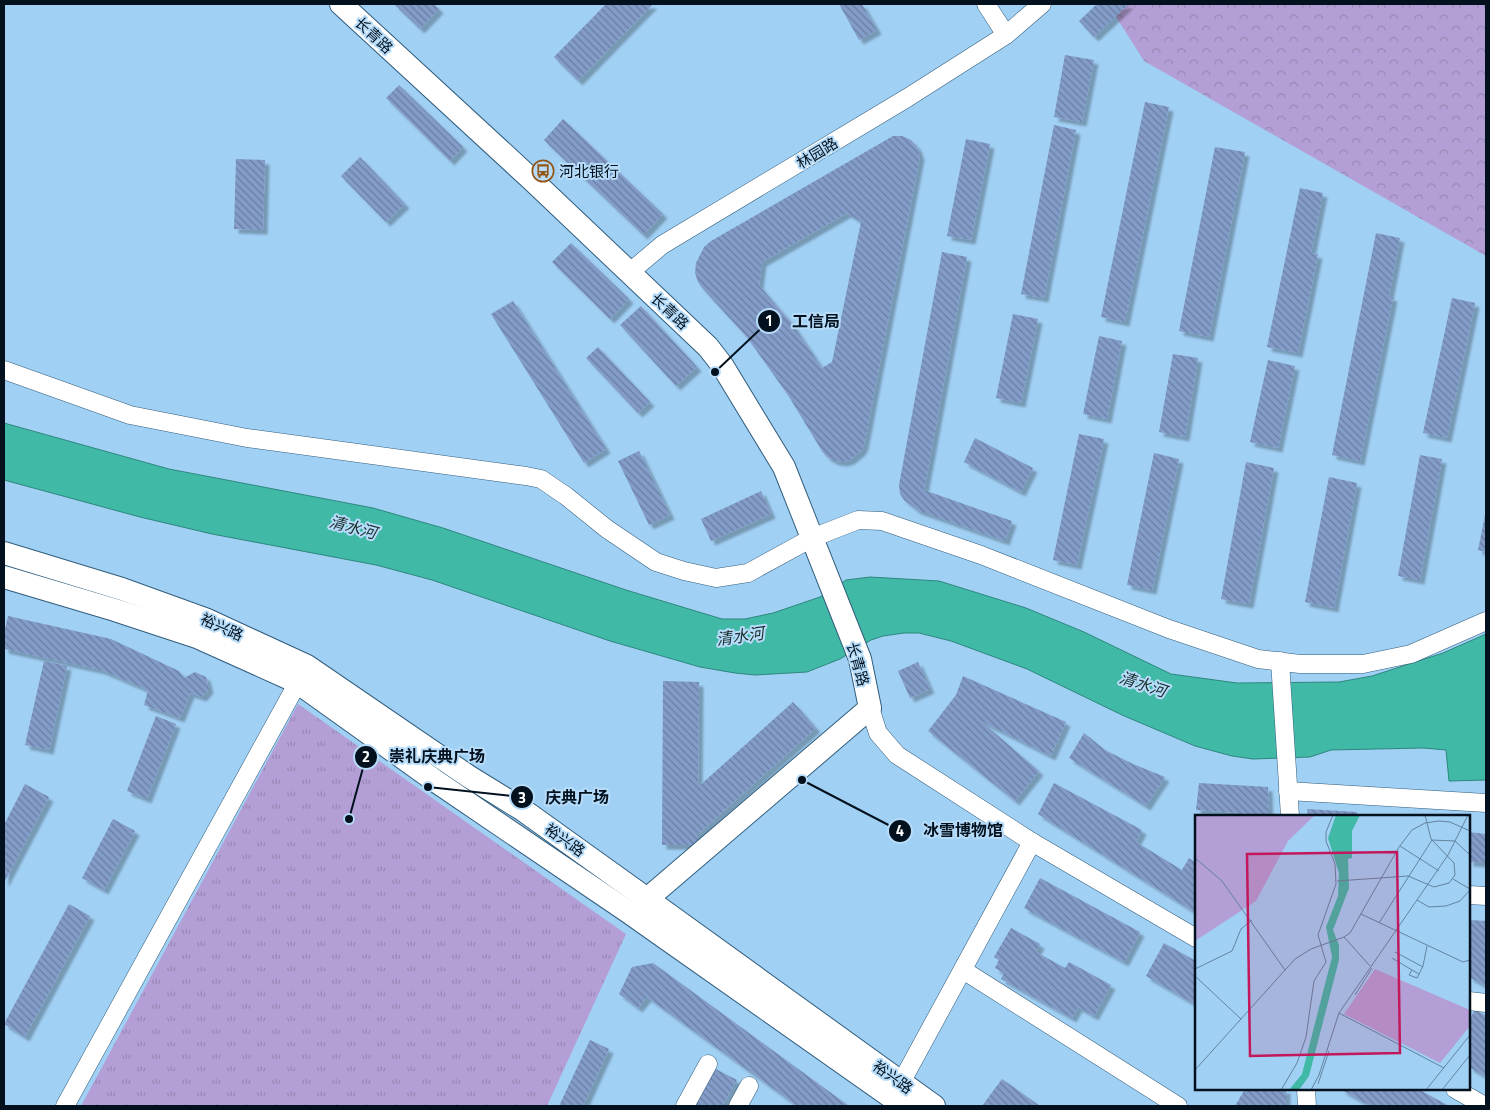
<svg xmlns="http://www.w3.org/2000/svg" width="1490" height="1110" font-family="'Titillium Web','Noto Sans SC',sans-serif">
	<defs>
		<pattern id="forest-crowns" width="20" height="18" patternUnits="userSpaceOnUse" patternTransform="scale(1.25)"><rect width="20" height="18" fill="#b39fd5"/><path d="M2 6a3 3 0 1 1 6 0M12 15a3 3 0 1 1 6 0" fill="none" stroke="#9888b6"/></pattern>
		<pattern id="park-tufts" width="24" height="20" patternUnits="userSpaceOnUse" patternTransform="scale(1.25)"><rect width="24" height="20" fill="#b39fd5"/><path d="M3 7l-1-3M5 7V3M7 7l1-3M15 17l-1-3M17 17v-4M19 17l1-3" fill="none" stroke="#9888b6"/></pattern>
		<pattern id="building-back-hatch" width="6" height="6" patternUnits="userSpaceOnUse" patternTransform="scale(1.25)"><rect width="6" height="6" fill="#839cc8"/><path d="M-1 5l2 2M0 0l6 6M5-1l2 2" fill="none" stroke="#697ea2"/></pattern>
		<filter id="shadow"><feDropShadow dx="4.5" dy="4.5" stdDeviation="1" flood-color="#0004"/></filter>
	</defs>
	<rect width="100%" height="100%" fill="#a1d0f5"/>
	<!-- forest -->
	<polygon fill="url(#forest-crowns)" points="1108,4 1486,4 1486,256 1144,61"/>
	<!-- park -->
	<polygon fill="url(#park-tufts)" points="298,704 626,934 547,1106 81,1106"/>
	<!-- water -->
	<polygon fill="#40b9a7" stroke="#2d877e" points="4,423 169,469 373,508 443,528 626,590 722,619 745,619 773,613 820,597 846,580 870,577 939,581 1026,608 1084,632 1171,674 1237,683 1339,682 1372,676 1443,653 1486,634 1486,780 1449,781 1446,750 1423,748 1331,750 1310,757 1253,759 1232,756 1195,746 1122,715 1027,669 951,641 919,633 904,633 883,636 871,640 840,659 807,672 755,675 735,673 700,667 610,641 432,580 376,565 212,534 140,517 4,480"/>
	<!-- building -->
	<g fill="url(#building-back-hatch)" fill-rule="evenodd" filter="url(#shadow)">
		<polygon points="394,4 434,4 439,9 420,29"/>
		<polygon points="606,4 653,4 578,81 554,57"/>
		<polygon points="839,4 862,4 877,30 859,40"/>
		<polygon points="1097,4 1129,4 1094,37 1079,21"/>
		<polygon points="1065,55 1094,60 1082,122 1054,117"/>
		<polygon points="399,85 463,147 450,161 386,98"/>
		<polygon points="1145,102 1169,107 1125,322 1101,317"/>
		<polygon points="563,119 663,214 643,235 544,140"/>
		<polygon points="1054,125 1076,130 1044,298 1021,294"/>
		<path d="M893,136H902L911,140L917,147L920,156L918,166L864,445L861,451L850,460L843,462L835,461L827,457L822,451L788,395L746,336L703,289L698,282L695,273L696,263L704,247L711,241ZM847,213L861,222L832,362L822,368L793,325L759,285L762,262Z"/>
		<polygon points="966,139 990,144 971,240 947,236"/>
		<polygon points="1215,147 1245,152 1209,337 1179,331"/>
		<polygon points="360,157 405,204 386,222 341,176"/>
		<polygon points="236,159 265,160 263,230 234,229"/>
		<polygon points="1300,188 1323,193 1311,253 1318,254 1298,353 1267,347"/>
		<polygon points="1376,233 1400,238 1389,296 1393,297 1360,461 1332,455"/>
		<polygon points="571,243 629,299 610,319 552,262"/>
		<polygon points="942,252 967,257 924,490 1012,521 1005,541 917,510 904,500 900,494 899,485"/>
		<polygon points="1452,298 1475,303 1447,438 1423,433"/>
		<polygon points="513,301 606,449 584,463 491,314"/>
		<polygon points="641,306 697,367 676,386 620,325"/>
		<polygon points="1013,314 1038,319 1021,403 996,398"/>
		<polygon points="1099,336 1122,341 1107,419 1083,414"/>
		<polygon points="598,347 650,402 638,413 586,358"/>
		<polygon points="1173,354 1198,358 1185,437 1159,432"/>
		<polygon points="1268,360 1295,366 1278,448 1250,442"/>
		<polygon points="1079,434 1104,439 1077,565 1053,560"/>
		<polygon points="975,438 1033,468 1021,492 964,462"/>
		<polygon points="639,451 670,515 649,525 618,461"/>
		<polygon points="1154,453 1179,459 1152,590 1127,585"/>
		<polygon points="1420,455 1442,459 1420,580 1398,576"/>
		<polygon points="1246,462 1274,468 1249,604 1221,599"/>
		<polygon points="1329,477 1357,483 1334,608 1305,602"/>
		<polygon points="761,491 771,514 711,541 701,519"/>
		<polygon points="1485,515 1486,515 1486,552 1478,550"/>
		<polygon points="8,616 111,639 179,671 184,678 195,672 206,677 209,689 202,697 190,693 180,718 144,705 148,690 101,670 4,649 4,634"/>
		<polygon points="44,661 67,666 49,750 25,745"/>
		<polygon points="918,662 930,689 910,698 898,671"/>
		<polygon points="963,676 1066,722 1051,756 981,721 1039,771 1015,801 928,731 956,695"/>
		<polygon points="663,681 699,682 698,787 793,702 816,728 698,834 698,845 662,845"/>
		<polygon points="156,716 176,724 147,799 127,791"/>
		<polygon points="1084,733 1105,750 1133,764 1165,777 1146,806 1069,758"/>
		<polygon points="1054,783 1142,830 1136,842 1182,870 1189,858 1196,863 1196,913 1038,814"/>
		<polygon points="1199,783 1268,787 1269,816 1240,816 1240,813 1196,810"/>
		<polygon points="25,784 49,797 4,883 4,825"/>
		<polygon points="1307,809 1357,812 1357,816 1308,816"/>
		<polygon points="113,819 135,831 104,890 82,878"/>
		<polygon points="1469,832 1486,834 1486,863 1469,862"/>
		<polygon points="1040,878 1140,932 1124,962 1024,908"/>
		<polygon points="69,904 90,916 25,1037 4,1024"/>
		<polygon points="1469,920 1486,921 1486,986 1469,977"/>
		<polygon points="1011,928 1040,944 1036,952 1065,968 1069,962 1111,985 1094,1016 1078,1007 1072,1018 1001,979 1004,973 995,968 999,960 994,957"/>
		<polygon points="1164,943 1196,961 1196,1005 1146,976"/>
		<polygon points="653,963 849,1106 797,1106 647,997 638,1008 619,994 632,967"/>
		<polygon points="1475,1009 1486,1016 1486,1077 1469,1067 1469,1021"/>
		<polygon points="590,1040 609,1049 583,1106 559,1106"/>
		<polygon points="712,1067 737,1080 722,1106 690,1106"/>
		<polygon points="1002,1079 1040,1106 982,1106"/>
		<polygon points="1245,1089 1286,1089 1286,1106 1235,1106"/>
		<polygon points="1340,1089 1418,1089 1449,1106 1371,1106"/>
	</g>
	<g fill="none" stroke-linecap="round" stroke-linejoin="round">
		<!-- minor casing -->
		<g stroke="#315d7c" stroke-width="19">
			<g id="minor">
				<polyline points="986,4 1006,35"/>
				<polyline points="629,273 662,245 907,98 1006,35 1042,4"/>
				<polyline points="4,370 130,415 247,438 526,476 541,479 566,496 607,529 656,562 684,571 716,578 748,573 812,538 858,520 882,521 981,555 1169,629 1258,659 1300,664 1363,664 1411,654 1486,621"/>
				<polyline points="1280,661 1290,816"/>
				<polyline points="870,708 878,733 897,755 1032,842 1196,938"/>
				<polyline points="1288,791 1486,803"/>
				<polyline points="1469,895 1486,896"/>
				<polyline points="963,970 1178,1106"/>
				<polyline points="1469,1001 1486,1003"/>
				<polyline points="1306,1089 1307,1106"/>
				<polyline points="1455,1089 1485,1106"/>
				<polyline points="896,1092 1032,842"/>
				<polyline points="65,1106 303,673"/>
				<polyline points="685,1106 708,1064"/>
				<polyline points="738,1106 749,1086"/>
			</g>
		</g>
		<!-- major casing -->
		<g stroke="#315d7c" stroke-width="24">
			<g id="major">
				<polyline points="341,4 531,179 708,347 722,365 784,467 860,659 870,708 647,899"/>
				<polyline points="4,553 122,589 205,619 307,666 468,776 523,810 647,899 934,1106"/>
				<polyline points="4,577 115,610 197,637 297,682 434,780 627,911 904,1106"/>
			</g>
		</g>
		<!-- minor -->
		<use href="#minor" stroke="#fff" stroke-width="18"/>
		<!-- major -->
		<use href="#major" stroke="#fff" stroke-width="22"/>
	</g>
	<!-- icons -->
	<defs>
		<g id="bus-ring" transform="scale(1.125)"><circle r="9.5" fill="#b6dcfa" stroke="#925616" stroke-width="1.5"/><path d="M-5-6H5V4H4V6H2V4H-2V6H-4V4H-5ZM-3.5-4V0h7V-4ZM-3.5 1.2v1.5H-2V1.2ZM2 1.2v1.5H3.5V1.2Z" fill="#925616"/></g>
	</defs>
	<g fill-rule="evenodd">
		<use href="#bus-ring" x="543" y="171"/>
	</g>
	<g text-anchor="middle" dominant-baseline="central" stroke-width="4" stroke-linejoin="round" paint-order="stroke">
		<!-- street labels -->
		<g font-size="15" fill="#02111d" stroke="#b6dcfa">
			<text transform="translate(374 35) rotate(43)">长青路</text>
			<text transform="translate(817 153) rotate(-31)">林园路</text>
			<text transform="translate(670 311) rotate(43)">长青路</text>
			<text transform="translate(222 627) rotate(24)">裕兴路</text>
			<text transform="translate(858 664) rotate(74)">长青路</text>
			<text transform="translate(565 840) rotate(35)">裕兴路</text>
			<text transform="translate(893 1077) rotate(36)">裕兴路</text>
		</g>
		<!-- poi labels -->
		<g font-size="15" fill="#02111d" stroke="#b6dcfa" text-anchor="start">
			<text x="559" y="171">河北银行</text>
		</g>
		<!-- water labels -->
		<g font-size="16" font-style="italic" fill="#192e2a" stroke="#b6dcfa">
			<text transform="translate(353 527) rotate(15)">清水河</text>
			<text transform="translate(740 636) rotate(-8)">清水河</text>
			<text transform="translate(1143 684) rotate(18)">清水河</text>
		</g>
	</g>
	<!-- overview -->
	<g transform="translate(1195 815)">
		<rect width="275" height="275" fill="#a1d0f5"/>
		<path d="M0,0H120L93,26L61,86L0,126Z" fill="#b39fd5"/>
		<path d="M180,154L275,195V211L245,248L149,199Z" fill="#b39fd5"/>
		<path d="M141,0H165L157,16V43L153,44L154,73L138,115L144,130V145L114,261L104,275H94L107,259L137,142L131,112L143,81L144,58L133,23Z" fill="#40b9a7"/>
		<path fill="none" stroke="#61849f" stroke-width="1" d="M205,31L244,56M0,43L27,66L90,155M258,64L275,74M142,66L213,61L239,72L254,68L260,60L259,48L236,24L230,0M222,85L234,92L251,91L265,86L275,75M166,99L268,147L275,145M184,108L237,25L260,26L275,40M149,122L155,118L204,32L217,15L230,8L244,6L255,7L275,16M200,137L228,152M197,143L217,155M0,154L37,136L46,114L57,105M224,159L217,155L214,160L222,163L228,151L232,131M0,161L46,204M160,180L177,153M144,198L249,253M0,255L100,144L116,134L149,122L175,151M123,269L134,236M86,275L102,248L111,222L119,166L131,147L123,120L141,69L140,49L131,26V17L138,0M116,275L124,260L144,198L253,40L273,0M231,275L275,220M247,275L275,240"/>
		<path fill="#c2185b" fill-opacity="0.15" stroke="#c2185b" stroke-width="2.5" d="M202,37L205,238L55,241L52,39Z"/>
		<rect width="275" height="275" fill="none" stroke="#02111d" stroke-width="2.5"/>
	</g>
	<!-- callouts -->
	<path fill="none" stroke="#02111d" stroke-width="2" d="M715 372L769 321M349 819L366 757M428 787L522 797M802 780L900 831"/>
	<g fill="#02111d" stroke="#b6dcfa" stroke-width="2">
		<circle cx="715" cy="372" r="5"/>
		<circle cx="349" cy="819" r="5"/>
		<circle cx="428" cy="787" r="5"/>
		<circle cx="802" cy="780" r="5"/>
		<circle cx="769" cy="321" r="12"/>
		<circle cx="366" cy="757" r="12"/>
		<circle cx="522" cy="797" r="12"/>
		<circle cx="900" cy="831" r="12"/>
	</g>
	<g font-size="15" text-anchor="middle" font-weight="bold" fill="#fff">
		<text x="769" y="326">1</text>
		<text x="366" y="762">2</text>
		<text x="522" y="803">3</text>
		<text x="900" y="836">4</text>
	</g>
	<g font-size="16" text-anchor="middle" font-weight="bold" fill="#02111d" stroke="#b6dcfa" stroke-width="4" stroke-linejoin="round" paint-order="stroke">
		<text x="816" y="327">工信局</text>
		<text x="437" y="762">崇礼庆典广场</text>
		<text x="577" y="803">庆典广场</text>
		<text x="963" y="836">冰雪博物馆</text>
	</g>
	<!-- border -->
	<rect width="1490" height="1110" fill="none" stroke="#02111d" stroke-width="10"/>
</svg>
